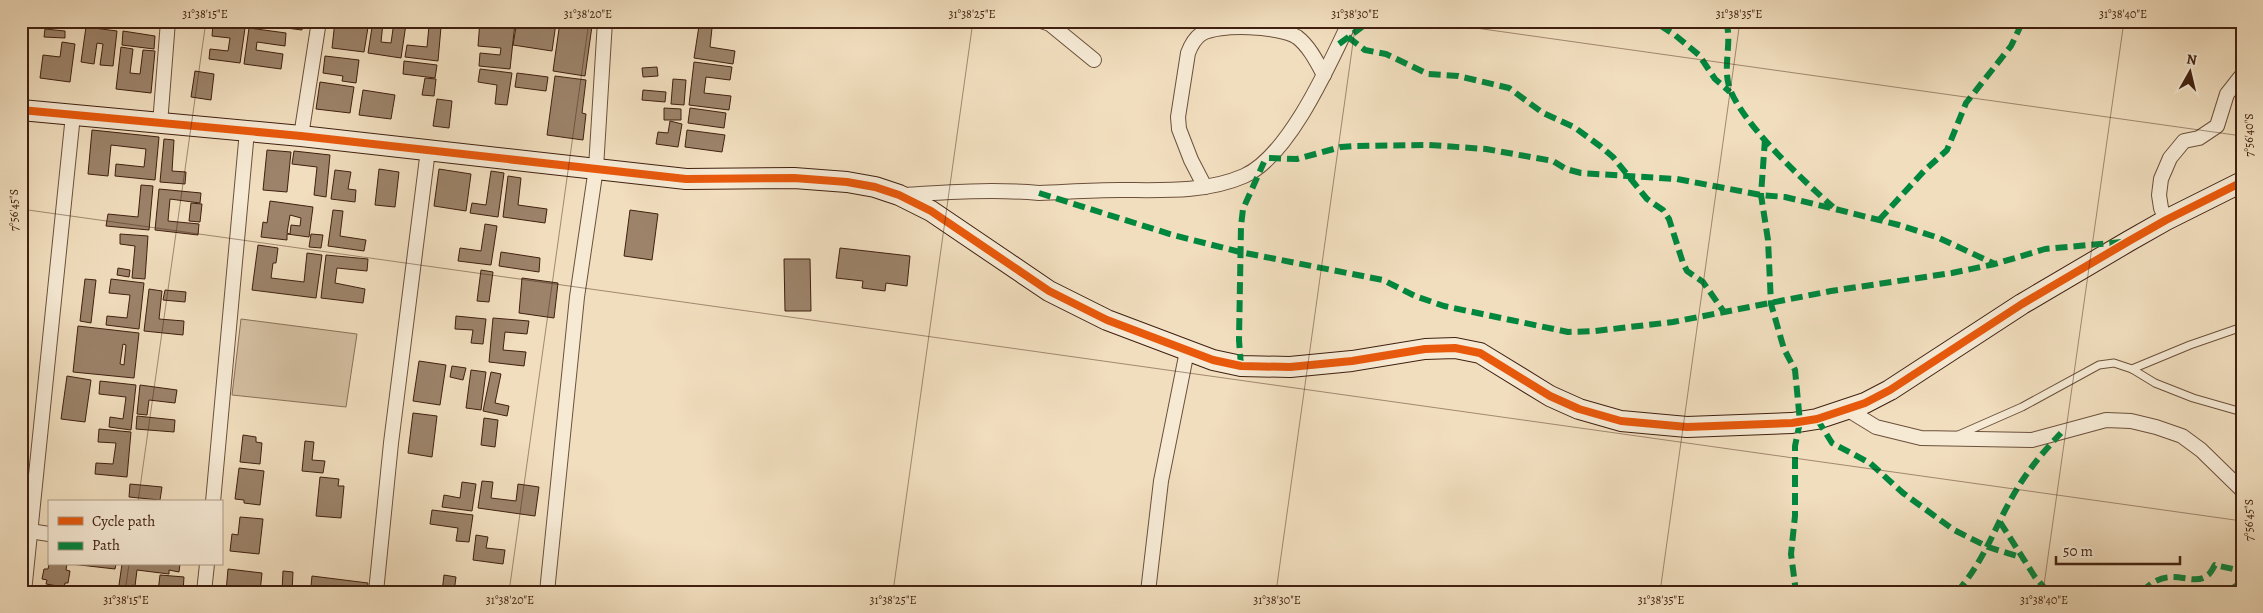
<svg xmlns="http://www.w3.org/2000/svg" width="2263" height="613" font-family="Alegreya,serif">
	<rect width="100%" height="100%" fill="#f1debe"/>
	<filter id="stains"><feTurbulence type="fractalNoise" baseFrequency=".004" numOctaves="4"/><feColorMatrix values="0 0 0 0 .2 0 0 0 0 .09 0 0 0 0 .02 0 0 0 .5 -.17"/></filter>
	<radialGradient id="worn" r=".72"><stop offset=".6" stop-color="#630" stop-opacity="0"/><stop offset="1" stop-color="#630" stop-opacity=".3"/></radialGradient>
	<!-- green -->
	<polygon fill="#d3bea0" stroke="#8a6f58" points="241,319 357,334 346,407 232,395"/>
	<!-- building -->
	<g fill="#9c836a" stroke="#40200f" fill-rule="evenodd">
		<polygon points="86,21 117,21 116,27"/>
		<polygon points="249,21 277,21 277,26 249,23"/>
		<polygon points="279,21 303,21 302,30 278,27"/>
		<polygon points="335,21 369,21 364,52 332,48"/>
		<polygon points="373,21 383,23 381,42 391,43 394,22 406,24 401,58 368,53"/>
		<polygon points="480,21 515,23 510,69 479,66 480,53 500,55 501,48 478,46"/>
		<polygon points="517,21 556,23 552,51 513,45"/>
		<polygon points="560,22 592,26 585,76 553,71"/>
		<polygon points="213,24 245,28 240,63 209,59 210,49 228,51 230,38 212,36"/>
		<polygon points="429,26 441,27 438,61 405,57 407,45 427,47"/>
		<polygon points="699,26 712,28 710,47 735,51 733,64 694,58"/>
		<polygon points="86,27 117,31 113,66 100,65 103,44 97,43 94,64 81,62"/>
		<polygon points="249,28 286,33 285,46 257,42 256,50 283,54 281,69 244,64"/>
		<polygon points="45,29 65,31 65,38 44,37"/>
		<polygon points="123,31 155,36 154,49 122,45"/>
		<polygon points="62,42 75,44 70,82 40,78 43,55 60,57"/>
		<polygon points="121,47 133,49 130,73 140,74 143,50 155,51 151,93 116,89"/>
		<polygon points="325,56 359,60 356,83 342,81 343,76 323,73"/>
		<polygon points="404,61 437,65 435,78 403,74"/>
		<polygon points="694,62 732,67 730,80 706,77 704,93 731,96 729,110 689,105"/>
		<polygon points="657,67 658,76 643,77 642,68"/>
		<polygon points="480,69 512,73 507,105 495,104 497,85 478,82"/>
		<polygon points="195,71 214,74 211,100 191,97"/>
		<polygon points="517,73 548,77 546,91 515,87"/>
		<polygon points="555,76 586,80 582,113 586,114 583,140 547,135"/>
		<polygon points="425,78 436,79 434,96 422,95"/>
		<polygon points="673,79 686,80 684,105 671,104"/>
		<polygon points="320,82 354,87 350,113 316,109"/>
		<polygon points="363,90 395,95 391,119 359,115"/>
		<polygon points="643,90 666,92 665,102 642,100"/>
		<polygon points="437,99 452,101 449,128 433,126"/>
		<polygon points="664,108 681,109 681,120 664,120"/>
		<polygon points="690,108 726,113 724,128 688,123"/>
		<polygon points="670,121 682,124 678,147 656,144 658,132 668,133"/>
		<polygon points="92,130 159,137 155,180 115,176 116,164 144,167 146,149 111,145 108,176 88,174"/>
		<polygon points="687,130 725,135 722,152 685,147"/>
		<polygon points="164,139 174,140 172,171 186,172 185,184 160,182"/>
		<polygon points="267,150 291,152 287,192 263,190"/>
		<polygon points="294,151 330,155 326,197 314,195 317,167 292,164"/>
		<polygon points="379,169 399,172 395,207 375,205"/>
		<polygon points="439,169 471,174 466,211 434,206"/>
		<polygon points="335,170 351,172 348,189 356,190 355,202 331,199"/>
		<polygon points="491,171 504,173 498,217 470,213 472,203 486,205"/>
		<polygon points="21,173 28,174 26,186 21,186"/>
		<polygon points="508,176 521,178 518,205 547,209 545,223 503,217"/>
		<polygon points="141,185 153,186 149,230 106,226 108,214 138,217"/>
		<polygon points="159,189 201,193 200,203 170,199 168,221 199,224 198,235 155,230"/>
		<path d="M270,201L313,207L309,237L287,234V240L261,237L263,222L267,223ZM290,215L301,218L300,226L291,225L290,234L287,233Z"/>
		<polygon points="191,203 202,204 200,222 189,221"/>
		<polygon points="333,210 343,211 340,236 366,240 364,251 328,246"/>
		<polygon points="630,210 658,214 652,260 624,256"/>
		<polygon points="485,224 497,226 491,265 458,261 460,248 481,251"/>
		<polygon points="120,234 148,236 145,279 132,278 135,246 120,244"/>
		<polygon points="311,234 323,235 321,248 309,247"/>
		<polygon points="258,245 278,248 276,263 273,263 271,278 304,282 307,253 322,255 316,298 252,290"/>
		<polygon points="840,248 910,256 907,286 886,283 885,291 862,288 863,281 836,278"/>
		<polygon points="501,252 540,258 539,272 499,266"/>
		<polygon points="326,255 368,259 367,271 337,268 335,283 365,289 363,303 321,298"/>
		<polygon points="784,259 810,259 811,311 785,311"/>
		<polygon points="118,268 130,270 129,277 117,275"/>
		<polygon points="481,270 493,272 489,302 477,301"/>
		<polygon points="522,278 558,283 554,318 519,313"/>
		<polygon points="21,279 28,280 25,311 21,311"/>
		<polygon points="85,279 96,280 91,323 80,321"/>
		<polygon points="111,279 144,283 139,329 106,325 107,316 127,318 130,295 109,293"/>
		<polygon points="149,289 162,291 159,319 184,321 183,335 144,331"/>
		<polygon points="165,290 186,292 185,302 163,300"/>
		<polygon points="456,316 486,319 483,344 471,343 473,330 455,329"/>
		<polygon points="493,318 529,321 527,334 505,332 503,350 526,352 524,366 489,362"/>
		<path d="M78,326L139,333L134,378L73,372ZM123,344L126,345L124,365L120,364Z"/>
		<polygon points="419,361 446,365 440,405 413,401"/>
		<polygon points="452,366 466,368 463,380 450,377"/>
		<polygon points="471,370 486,372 481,410 466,408"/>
		<polygon points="491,372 501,374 495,403 509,406 507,416 483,411"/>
		<polygon points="67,376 91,380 85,422 61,419"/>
		<polygon points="100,381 136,385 131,430 109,427 110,417 123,419 126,397 99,394"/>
		<polygon points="140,385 177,390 175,403 149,400 147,415 137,414"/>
		<polygon points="413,413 437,416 432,457 408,453"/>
		<polygon points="137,416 175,420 174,432 136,429"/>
		<polygon points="484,418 498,420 495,447 481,445"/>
		<polygon points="99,429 131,432 127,477 95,474 96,463 113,464 116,443 98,442"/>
		<polygon points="243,435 256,437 256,442 262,443 260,464 240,462"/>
		<polygon points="305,441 314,442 312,460 325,461 323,473 302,471"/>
		<polygon points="239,468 264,471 260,505 244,503 244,500 235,499"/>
		<polygon points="320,477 339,479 338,486 344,486 341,518 316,516"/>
		<polygon points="482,481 493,482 491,498 516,501 518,484 539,487 535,516 478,508"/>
		<polygon points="462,482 476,484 472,511 442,507 444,495 460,498"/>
		<polygon points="130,484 162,487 160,500 129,497"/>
		<polygon points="432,510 473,515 469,542 456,541 458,528 430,524"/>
		<polygon points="240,517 263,519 259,554 230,551 232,534 238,535"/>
		<polygon points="476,535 488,537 486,548 505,550 503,564 473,560"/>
		<polygon points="49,564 67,564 66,570 70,571 68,583 65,583 64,587 46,584 47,580 42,579 44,569 48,569"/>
		<polygon points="71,564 116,564 115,569"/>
		<polygon points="122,564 180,564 179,572 169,570 169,574 137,570 135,586 132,585 131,590 142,592 118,592"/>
		<polygon points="228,569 262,573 260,592 226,592"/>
		<polygon points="283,571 293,572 292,592 282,592"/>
		<polygon points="160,575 184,577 183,592 158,592"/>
		<polygon points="444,575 456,577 454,592 442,592"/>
		<polygon points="312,576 368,583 367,592 341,592 342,590 311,586"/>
	</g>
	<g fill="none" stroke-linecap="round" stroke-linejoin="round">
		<!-- lane casing -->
		<g stroke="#6c503b" stroke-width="9">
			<g id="lane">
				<polyline points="2132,369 2190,345 2242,327"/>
				<polyline points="1956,436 2022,407 2099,365 2114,363 2132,369 2155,383 2193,398 2242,412"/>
			</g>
		</g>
		<!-- street casing -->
		<g stroke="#6c503b" stroke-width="16">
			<g id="street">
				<polyline points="1041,21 1050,24 1094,60"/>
				<polyline points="160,124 168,21"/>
				<polyline points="301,136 319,21"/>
				<path d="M1205,187L1191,160L1179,129L1178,117L1188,53C1191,45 1194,39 1201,34C1218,23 1280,26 1297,37C1309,46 1317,62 1324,75"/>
				<path d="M902,195C948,192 994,189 1039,193C1066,192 1093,190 1119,190C1160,190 1205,193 1244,176C1289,156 1329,65 1350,21"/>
				<polyline points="2166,220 2161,208 2159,195 2161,179 2170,158 2184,141 2199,138 2217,126 2227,94 2242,75"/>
				<polyline points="1845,408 1876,427 1921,438 2032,440 2106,420 2131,421 2156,427 2182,436 2201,450 2242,490"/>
				<polyline points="21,491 34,493"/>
				<polyline points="213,502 247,131"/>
				<polyline points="30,531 49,534"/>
				<polyline points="24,592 73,115"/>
				<polyline points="204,592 207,564"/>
				<polyline points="376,592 391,443 428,150"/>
				<polyline points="547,592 577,297 596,168 605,21"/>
				<polyline points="1148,592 1161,481 1187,351"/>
			</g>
		</g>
		<!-- secondary casing -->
		<g stroke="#40200f" stroke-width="22">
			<polyline id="secondary" points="21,110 301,136 686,179 794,178 847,182 875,187 899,195 931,211 1049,291 1107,320 1213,360 1241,366 1290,367 1352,361 1425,349 1455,348 1480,353 1550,396 1579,409 1621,421 1687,427 1792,423 1817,419 1865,403 1890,390 2022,304 2129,241 2166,220 2242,182"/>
		</g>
		<!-- lane -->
		<use href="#lane" stroke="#f6ead5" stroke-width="7"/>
		<!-- street -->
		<use href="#street" stroke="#f6ead5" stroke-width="14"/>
		<!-- secondary -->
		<use href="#secondary" stroke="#f6ead5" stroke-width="20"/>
		<!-- quiet -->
		<g stroke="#00873e" stroke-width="6" stroke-dasharray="12 6" stroke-linecap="butt">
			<polyline points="1643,21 1661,26 1675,35 1699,55 1715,79 1730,92"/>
			<path d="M1726,21C1732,40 1724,62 1728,82C1735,118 1805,182 1833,207"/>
			<polyline points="1348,37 1365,50 1386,54 1428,74 1458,76 1509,88 1543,113 1574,127 1600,146 1613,157 1647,199 1663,210 1669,219 1683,263 1687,271 1703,282 1724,312"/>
			<polyline points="1339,44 1370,21"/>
			<polyline points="1765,139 1761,195 1768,240 1771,304 1784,349 1795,370 1800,422 1795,446 1795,516 1791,554 1796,592"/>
			<polyline points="1269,158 1297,159 1341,147 1357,146 1429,145 1486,149 1553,161 1566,169 1581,173 1677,179 1761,195 1785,197 1835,209 1899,225 1939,238 1995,264"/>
			<polyline points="1039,193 1173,235 1240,252 1383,280 1415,296 1444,306 1568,332 1595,331 1673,322 1831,291 1952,273 1995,264 2045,249 2122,242"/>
			<polyline points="1879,220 1924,171 1947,150 1966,103 2011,46 2023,21"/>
			<polyline points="1241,366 1239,340 1241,226 1243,209 1264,162"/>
			<polyline points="1817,419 1832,443 1870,463 1903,493 1954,530 1988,547 2023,558"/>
			<polyline points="2000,522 2035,577 2048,592"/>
			<path d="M1957,592C1983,562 1992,534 2010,501C2024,475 2041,454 2061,433"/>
			<path d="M2142,592C2169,562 2192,589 2208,575C2211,573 2213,568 2215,565L2242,571"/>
			<polyline points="2227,592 2242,582"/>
		</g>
		<!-- cycleway casing -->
		<g stroke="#f6ead5" stroke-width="11">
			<polyline id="cycleway" points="21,110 301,136 686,179 794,178 847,182 875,187 899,195 931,211 1049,291 1107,320 1213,360 1241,366 1290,367 1352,361 1425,349 1455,348 1480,353 1550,396 1579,409 1621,421 1687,427 1792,423 1817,419 1865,403 1890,390 2022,304 2129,241 2166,220 2242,182"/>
		</g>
		<!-- cycleway -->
		<use href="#cycleway" stroke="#e8590c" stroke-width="8"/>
	</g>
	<!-- ticks -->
	<path fill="none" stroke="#40200f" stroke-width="1" stroke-opacity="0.45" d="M1426,21L2242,136M21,209L2242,521M138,502L206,21M125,592L129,564M509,592L589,21M893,592L973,21M1276,592L1356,21M1660,592L1740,21M2043,592L2124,21"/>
	<!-- margin -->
	<rect width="2263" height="613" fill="none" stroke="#f1debe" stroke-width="55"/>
	<!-- legend -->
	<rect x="48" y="500" width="175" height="65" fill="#f6ead5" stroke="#ad9986"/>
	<rect x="58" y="517" width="25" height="8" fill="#e8590c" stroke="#ad9986"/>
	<text x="92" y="526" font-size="15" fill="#40200f">Cycle path</text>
	<rect x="58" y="542" width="25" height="8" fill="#00873e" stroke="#ad9986"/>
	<text x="92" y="550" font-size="15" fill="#40200f">Path</text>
	<!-- north arrow -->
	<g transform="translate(2190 72) rotate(8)" stroke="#f6ead5" stroke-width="4" paint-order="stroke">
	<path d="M0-4L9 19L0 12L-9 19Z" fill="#40200f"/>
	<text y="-8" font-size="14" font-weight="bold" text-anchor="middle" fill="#40200f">N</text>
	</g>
	<!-- scale -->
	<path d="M2056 556v8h124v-8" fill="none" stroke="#40200f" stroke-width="2.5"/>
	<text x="2063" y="556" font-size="15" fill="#40200f" stroke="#f6ead5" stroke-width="4" paint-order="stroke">50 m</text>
	<rect x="28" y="28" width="2208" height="558" fill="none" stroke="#40200f" stroke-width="2"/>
	<g font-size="12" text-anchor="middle" fill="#40200f">
		<text x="205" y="18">31°38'15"E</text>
		<text x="588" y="18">31°38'20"E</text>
		<text x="972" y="18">31°38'25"E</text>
		<text x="1355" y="18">31°38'30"E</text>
		<text x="1739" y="18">31°38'35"E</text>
		<text x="2123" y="18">31°38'40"E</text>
		<text transform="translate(2249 135) rotate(-90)" y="4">7°56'40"S</text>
		<text transform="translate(14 210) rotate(-90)" y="4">7°56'45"S</text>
		<text transform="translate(2249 520) rotate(-90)" y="4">7°56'45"S</text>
		<text x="126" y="604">31°38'15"E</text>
		<text x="510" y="604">31°38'20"E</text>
		<text x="893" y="604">31°38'25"E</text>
		<text x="1277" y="604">31°38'30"E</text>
		<text x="1661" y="604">31°38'35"E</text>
		<text x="2044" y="604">31°38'40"E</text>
	</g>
	<rect width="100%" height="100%" filter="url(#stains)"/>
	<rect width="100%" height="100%" fill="url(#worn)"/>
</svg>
